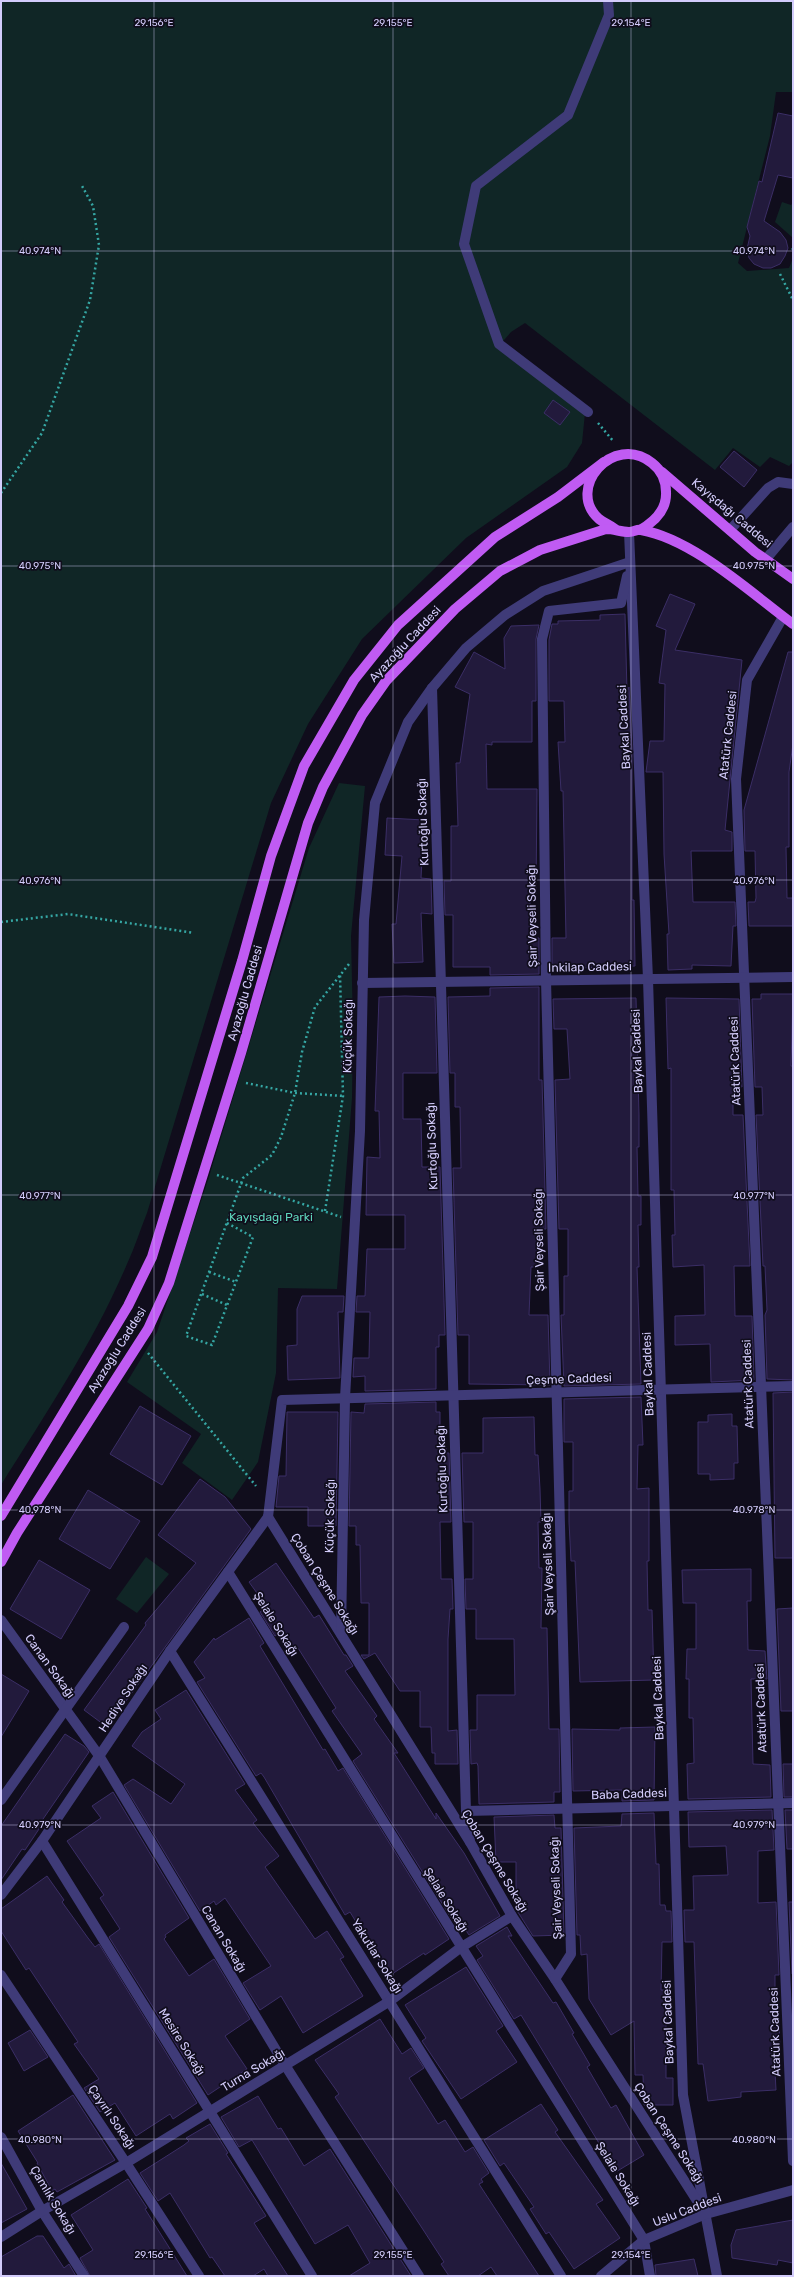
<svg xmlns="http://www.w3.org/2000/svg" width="794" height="2277" font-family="Rubik,sans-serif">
	<rect width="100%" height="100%" fill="#100d1c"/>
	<!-- green -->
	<g fill="#102626">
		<path d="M1,1H793V92H776L770,136L738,263L747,271L789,268L793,258V462L789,466L770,457L760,467L733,448L715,470L525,323L511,332L497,348L585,413L582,443L567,467L466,538L362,639L308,724L271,803L147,1213C140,1230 135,1247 127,1264C94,1342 46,1413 1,1485Z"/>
		<polygon points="782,202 791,205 793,203 793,238 775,222"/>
		<polygon points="339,783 365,786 351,936 353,1028 352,1098 337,1289 278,1288 276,1373 258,1462 232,1500 182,1463 201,1434 127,1382 157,1332 208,1180 309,848"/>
		<polygon points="146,1557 169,1574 137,1613 116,1599"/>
	</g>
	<!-- building -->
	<g fill="#221a3c" stroke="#3b2e66">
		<polygon points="778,113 793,116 793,178 778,175 764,221 780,232 786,240 788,248 785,256 780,264 771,268 763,268 754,264 749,258 747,249 750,236 747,227 759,181 762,182"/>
		<polygon points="553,400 570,412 560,425 544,413"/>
		<polygon points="734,451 757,470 744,487 720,467"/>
		<polygon points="670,594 695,604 675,650 742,660 725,830 732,832 732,851 691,851 693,902 735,902 736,926 733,926 731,966 692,965 692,969 668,970 667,934 669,934 664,854 663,772 646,772 650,741 664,741 665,684 659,683 666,630 656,626"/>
		<polygon points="625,614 627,692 629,687 632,748 632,900 634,900 635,966 552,969 552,938 566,938 563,791 561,791 558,742 565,742 564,701 549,701 549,640 552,624 558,624 558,621 600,620 600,615"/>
		<polygon points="539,625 536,639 536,701 532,701 532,742 492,742 492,745 486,744 487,789 537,789 536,894 530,894 530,938 539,938 539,974 490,975 490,967 453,967 453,915 445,915 444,881 451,881 451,826 458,826 456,763 460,763 470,694 455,687 474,652 505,669 504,638 511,626"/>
		<polygon points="788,652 793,652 793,744 789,772 789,847 786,847 787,898 793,898 793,926 749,926 748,902 755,902 756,898 755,851 745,851 744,810"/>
		<polygon points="387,818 424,820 421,878 431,879 432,914 421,913 423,962 394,963 392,924 396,924 402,856 385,855"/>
		<polygon points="539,987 539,1080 542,1080 546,1229 538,1229 538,1267 531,1267 529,1315 548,1315 550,1385 469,1384 469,1335 458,1335 453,1168 461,1168 460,1107 455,1107 455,1073 450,1073 448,997 490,996 490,988"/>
		<polygon points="761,994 793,994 791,1066 793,1066 793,1380 767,1379 765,1315 767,1310 765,1266 763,1266 756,1115 763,1115 762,1087 755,1087 752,999 761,999"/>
		<polygon points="405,996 435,997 437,1073 403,1073 403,1119 421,1119 422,1167 440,1167 445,1335 439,1335 439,1347 436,1347 436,1389 365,1391 365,1376 353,1377 354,1358 369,1358 370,1312 356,1312 357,1296 365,1296 367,1249 405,1249 405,1215 366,1215 367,1157 380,1158 379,1111 375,1111 379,997"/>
		<polygon points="636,998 639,1115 639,1147 637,1147 638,1196 641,1196 641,1225 638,1225 639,1267 637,1267 641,1384 564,1386 561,1315 564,1315 564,1276 568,1276 568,1229 559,1229 555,1080 570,1079 567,1029 554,1029 553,999"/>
		<polygon points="666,998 739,999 742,1087 733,1087 733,1115 743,1115 750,1266 734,1266 735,1316 752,1316 754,1380 711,1382 710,1344 675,1345 675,1316 705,1315 704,1265 673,1267 672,1235 675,1235 674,1190 671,1190 671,1068 668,1069"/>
		<polygon points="302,1296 344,1296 343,1312 338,1312 340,1378 288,1380 287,1346 297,1345 297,1309"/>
		<polygon points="793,1392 793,1558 775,1558 773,1393"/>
		<polygon points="641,1397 643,1445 638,1445 637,1489 649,1488 649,1561 647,1561 648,1610 652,1610 654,1680 580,1682 575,1561 571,1561 569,1522 569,1491 573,1491 573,1442 564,1442 564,1399"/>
		<polygon points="436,1402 436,1412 440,1412 440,1448 446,1448 446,1453 449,1453 451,1522 440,1522 441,1579 452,1579 453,1609 450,1609 448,1639 448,1731 457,1730 458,1764 435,1764 435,1753 432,1753 431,1727 420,1727 420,1691 400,1691 375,1653 364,1659 361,1655 369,1655 369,1603 361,1603 360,1545 356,1545 356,1526 349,1526 351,1412 364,1413 365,1404"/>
		<polygon points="140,1406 191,1436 162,1485 110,1454"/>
		<polygon points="287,1412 338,1412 336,1526 308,1526 308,1507 276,1507 279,1476 286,1476"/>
		<polygon points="732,1414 732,1426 737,1426 738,1463 734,1463 734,1479 710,1480 710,1474 698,1474 698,1422 708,1422 708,1415"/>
		<polygon points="534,1417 535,1455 538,1455 540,1489 541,1522 538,1522 539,1568 542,1568 541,1628 547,1628 549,1729 559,1729 560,1792 554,1792 554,1802 479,1804 478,1766 477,1763 471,1764 470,1730 477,1730 477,1695 515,1695 514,1639 476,1639 476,1609 466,1609 465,1579 473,1579 473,1522 464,1522 462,1453 483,1453 483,1418"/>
		<polygon points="200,1479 225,1497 251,1529 107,1727 84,1710 146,1625 145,1623 196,1563 158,1535"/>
		<polygon points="88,1490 140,1521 110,1569 59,1539"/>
		<polygon points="39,1560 90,1590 61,1639 10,1609"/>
		<polygon points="276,1563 314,1618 319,1615 344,1655 346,1655 353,1666 345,1671 377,1716 374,1719 398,1753 394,1753 436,1819 436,1813 464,1853 500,1916 469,1935 465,1929 460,1932 353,1761 362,1754 332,1711 336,1708 298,1648 291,1652 278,1634 275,1636 260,1612 267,1607 249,1582"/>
		<polygon points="751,1569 751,1601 747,1601 748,1650 765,1651 767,1679 751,1679 753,1764 770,1765 771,1797 688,1799 687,1764 694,1763 693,1718 689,1718 689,1679 686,1679 687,1649 696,1649 696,1603 683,1603 682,1570"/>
		<polygon points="793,1608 793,1711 781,1711 777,1609"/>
		<polygon points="249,1618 264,1643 260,1646 323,1750 325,1749 338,1771 343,1768 449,1939 425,1955 424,1953 389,1976 350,1912 345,1915 264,1777 261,1773 256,1776 197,1682 205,1678 194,1662 214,1638 215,1640"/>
		<polygon points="1,1674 29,1691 1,1737"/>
		<polygon points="186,1690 245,1784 235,1790 257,1820 253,1823 279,1856 265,1867 315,1939 327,1931 344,1957 340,1959 363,1996 303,2033 281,1996 260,2010 243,1983 271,1966 225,1898 216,1905 214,1901 200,1911 124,1785 133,1779 171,1804 185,1784 132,1746 142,1732 161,1719 155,1710"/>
		<polygon points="655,1727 654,1800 622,1801 622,1790 573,1791 572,1729 620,1730 620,1728"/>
		<polygon points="65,1734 84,1746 89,1752 41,1822 43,1823 25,1850 22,1849 1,1880 1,1826"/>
		<polygon points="783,1764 793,1764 793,1797 784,1797"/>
		<polygon points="113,1792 189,1918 165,1935 166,1937 164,1939 189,1976 214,1959 250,2019 225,2036 247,2069 208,2095 109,1937 120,1929 100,1898 104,1895 67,1841 101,1818 92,1806"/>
		<polygon points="772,1810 774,1850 758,1851 758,1903 776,1902 779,1975 775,1975 775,2020 779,2020 780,2052 774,2053 776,2090 741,2092 741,2097 708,2101 703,2064 698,2064 694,1942 685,1942 684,1910 694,1910 693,1876 728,1875 726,1846 689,1847 688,1812"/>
		<polygon points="785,1810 793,1810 793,1849 787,1849"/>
		<polygon points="654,1813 656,1864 659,1864 660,1905 665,1905 666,1911 671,1911 672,1942 662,1942 661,1990 666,1990 666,2078 673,2078 673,2105 644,2105 643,2075 635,2075 634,2021 611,2035 589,1999 587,1954 581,1955 580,1935 577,1935 574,1828 621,1826 622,1814"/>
		<polygon points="554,1815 555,1828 561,1828 564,1935 533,1936 516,1909 516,1862 496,1862 494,1817"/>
		<polygon points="47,1876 64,1900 62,1902 88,1938 95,1947 99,1944 197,2103 173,2119 170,2114 136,2136 115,2103 100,2112 84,2088 99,2079 74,2044 78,2042 29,1968 26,1970 1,1931 1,1909"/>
		<polygon points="789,1902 793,1902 793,1974 792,1974"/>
		<polygon points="507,1927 512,1936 508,1936 553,2003 556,2002 574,2033 572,2034 590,2065 587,2067 611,2108 616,2105 644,2155 614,2173 603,2154 605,2153 521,2015 514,2019 477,1960 483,1956 476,1946"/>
		<polygon points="466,1967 503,2026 496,2031 517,2062 461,2099 422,2041 426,2038 405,2005"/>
		<polygon points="380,2019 402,2054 411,2048 424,2068 409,2078 438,2124 445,2120 465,2152 473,2147 489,2173 481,2179 483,2182 479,2184 539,2276 497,2276 491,2267 478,2276 449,2276 441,2264 444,2262 422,2228 335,2097 339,2094 315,2060"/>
		<polygon points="30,2030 48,2057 24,2071 8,2043"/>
		<polygon points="73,2095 115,2160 57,2192 55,2189 52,2191 37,2163 38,2163 18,2131"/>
		<polygon points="258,2096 278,2129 281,2128 304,2166 330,2149 411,2276 349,2276 370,2263 348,2225 315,2244 252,2140 239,2147 221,2117"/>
		<polygon points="541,2104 558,2130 555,2132 603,2200 596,2204 620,2238 574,2269 549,2232 546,2234 530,2209 534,2207 504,2163 500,2166 484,2140"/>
		<polygon points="210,2124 228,2153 226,2154 266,2216 254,2223 288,2276 268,2276 264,2269 253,2276 225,2276 212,2257 210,2258 170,2193 158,2201 140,2173 184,2145 189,2141 186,2138"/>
		<polygon points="1,2163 27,2209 1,2223"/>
		<polygon points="128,2179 147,2208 145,2209 187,2276 90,2276 80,2258 93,2250 71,2215"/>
		<polygon points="793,2220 793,2263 778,2260 777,2265 732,2258 731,2245 736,2230"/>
		<polygon points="37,2236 43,2236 64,2268 69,2264 76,2276 1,2276 1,2257"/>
		<polygon points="694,2259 698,2276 656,2276 655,2265"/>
	</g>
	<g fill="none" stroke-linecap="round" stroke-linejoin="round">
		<!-- path -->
		<g stroke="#35a6a3" stroke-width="2.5" stroke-dasharray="2 3" stroke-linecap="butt">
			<polyline points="792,248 793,249"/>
			<polyline points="780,274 793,300"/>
			<polyline points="598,423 614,442"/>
			<polyline points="1,493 42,433 90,300 99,245 93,206 81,184"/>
			<polyline points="1,922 68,914 194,933"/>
			<polyline points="246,1083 295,1093 344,1096"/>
			<polyline points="217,1175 341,1217"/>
			<polyline points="325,1211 343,1096 340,974"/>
			<polyline points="227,1223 253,1237 212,1345 186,1336 243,1178 272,1155 281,1137 295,1093 302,1052 315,1007 349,964"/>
			<polyline points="209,1272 236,1282"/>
			<polyline points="202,1294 227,1305"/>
			<polyline points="148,1353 256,1486"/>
		</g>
		<!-- minor -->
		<g stroke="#3f3b78" stroke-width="10">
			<polyline points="588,412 499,344 464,244 476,186 568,115 609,15 608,1"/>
			<polyline points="730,530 768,488 778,482 793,484"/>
			<polyline points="629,532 648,979 683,2095 717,2276"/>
			<polyline points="766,559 793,527"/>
			<polyline points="783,617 747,680 736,779 793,2161"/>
			<polyline points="432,688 466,1811 470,1842"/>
			<polyline points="362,983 793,977"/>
			<polyline points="268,1517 470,1842 512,1916 555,1979 703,2210"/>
			<polyline points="268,1517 282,1400 793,1386"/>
			<polyline points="228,1572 644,2240 650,2276"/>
			<polyline points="1,1620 100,1757 285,2065 419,2276"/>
			<polyline points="341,1634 345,1398 360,1131 364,920 375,803 408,722 432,688 466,648 505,615 543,591 630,562"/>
			<polyline points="170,1651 561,2276"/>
			<polyline points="1,1800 124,1627"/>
			<polyline points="466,1811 793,1803"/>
			<polyline points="42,1841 312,2276"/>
			<polyline points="1,1895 42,1841 170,1651 268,1517"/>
			<polyline points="1,1975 126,2163 199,2276"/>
			<polyline points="555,1979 571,1954 546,980 542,639 549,611 621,603 627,576"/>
			<polyline points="1,2137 42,2211 84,2276"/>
			<polyline points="1,2237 42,2211 126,2163 390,2001 460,1948 512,1916"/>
			<polyline points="601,2276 644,2240 706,2214 793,2190"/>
		</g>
		<!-- major -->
		<g stroke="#c05bf3" stroke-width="10">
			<polyline points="662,472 755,552 793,579"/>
			<path d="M615,529C610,525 604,523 599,519C565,489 613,432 652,463C661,470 666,480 666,492C667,510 654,522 640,530"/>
			<polyline points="1,1516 128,1306 152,1257 242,961 271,856 304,766 354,680 398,625 495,537 558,497 604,462"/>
			<path d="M1,1562L17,1533L148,1329L169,1283L241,1053L308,823L323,787L362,715L386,681L455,609L500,571L540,550L606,529C614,529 621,532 629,532C634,532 637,529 641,530C693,539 751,593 793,624"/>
		</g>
	</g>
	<!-- ticks -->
	<path fill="none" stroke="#d3ccfb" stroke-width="1" stroke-opacity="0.45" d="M154,1V2276M393,1V2276M631,1V2276M1,251H793M1,566H793M1,880H793M1,1195H793M1,1510H793M1,1825H793M1,2139H793"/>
	<g text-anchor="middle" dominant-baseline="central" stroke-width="3.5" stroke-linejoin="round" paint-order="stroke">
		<!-- street labels -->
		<g font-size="12" fill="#d3ccfb" stroke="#100d1c">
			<text transform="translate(732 513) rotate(40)">Kayışdağı Caddesi</text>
			<text transform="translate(405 644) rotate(-47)">Ayazoğlu Caddesi</text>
			<text transform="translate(624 727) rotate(-93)">Baykal Caddesi</text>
			<text transform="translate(728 735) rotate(-84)">Atatürk Caddesi</text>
			<text transform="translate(423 822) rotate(-92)">Kurtoğlu Sokağı</text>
			<text transform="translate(532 916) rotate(-91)">Şair Veyseli Sokağı</text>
			<text transform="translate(590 967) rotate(-1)">Inkilap Caddesi</text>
			<text transform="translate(245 993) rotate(-74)">Ayazoğlu Caddesi</text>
			<text transform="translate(348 1036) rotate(-89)">Küçük Sokağı</text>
			<text transform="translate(637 1051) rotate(-92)">Baykal Caddesi</text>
			<text transform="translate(735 1061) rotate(-92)">Atatürk Caddesi</text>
			<text transform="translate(432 1146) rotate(-92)">Kurtoğlu Sokağı</text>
			<text transform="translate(539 1240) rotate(-91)">Şair Veyseli Sokağı</text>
			<text transform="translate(117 1350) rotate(-58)">Ayazoğlu Caddesi</text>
			<text transform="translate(648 1374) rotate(-92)">Baykal Caddesi</text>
			<text transform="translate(569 1379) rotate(-2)">Çeşme Caddesi</text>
			<text transform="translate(748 1384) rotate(-92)">Atatürk Caddesi</text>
			<text transform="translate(442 1469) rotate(-92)">Kurtoğlu Sokağı</text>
			<text transform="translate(330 1516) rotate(-89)">Küçük Sokağı</text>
			<text transform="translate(548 1564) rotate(-92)">Şair Veyseli Sokağı</text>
			<text transform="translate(325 1584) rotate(58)">Çoban Çeşme Sokağı</text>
			<text transform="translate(276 1624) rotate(58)">Şelale Sokağı</text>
			<text transform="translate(50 1666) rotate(54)">Canan Sokağı</text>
			<text transform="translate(123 1698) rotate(-57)">Hediye Sokağı</text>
			<text transform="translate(658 1698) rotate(-92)">Baykal Caddesi</text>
			<text transform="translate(761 1708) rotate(-92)">Atatürk Caddesi</text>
			<text transform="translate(629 1794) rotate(-2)">Baba Caddesi</text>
			<text transform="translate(495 1861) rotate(59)">Çoban Çeşme Sokağı</text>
			<text transform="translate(556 1888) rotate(-92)">Şair Veyseli Sokağı</text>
			<text transform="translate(446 1900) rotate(58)">Şelale Sokağı</text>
			<text transform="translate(224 1939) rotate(59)">Canan Sokağı</text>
			<text transform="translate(377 1956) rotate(58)">Yakutlar Sokağı</text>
			<text transform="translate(668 2022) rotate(-92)">Baykal Caddesi</text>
			<text transform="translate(775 2032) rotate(-92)">Atatürk Caddesi</text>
			<text transform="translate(182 2042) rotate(58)">Mesire Sokağı</text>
			<text transform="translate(253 2070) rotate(-31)">Turna Sokağı</text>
			<text transform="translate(112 2117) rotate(56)">Çayırlı Sokağı</text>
			<text transform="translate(669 2133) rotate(57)">Çoban Çeşme Sokağı</text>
			<text transform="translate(618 2174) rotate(58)">Şelale Sokağı</text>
			<text transform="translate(53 2200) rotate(59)">Çamlık Sokağı</text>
			<text transform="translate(687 2210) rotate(-21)">Uslu Caddesi</text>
		</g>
		<!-- park labels -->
		<g font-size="12" fill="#5ed5bb" stroke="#100d1c">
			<text x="271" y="1217">Kayışdağı Parki</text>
		</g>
	</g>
	<g font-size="10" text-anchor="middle" fill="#d3ccfb" stroke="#100d1c" stroke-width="3.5" stroke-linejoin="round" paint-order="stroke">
		<text x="154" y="26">29.156°E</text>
		<text x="393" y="26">29.155°E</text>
		<text x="631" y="26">29.154°E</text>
		<text x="754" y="254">40.974°N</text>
		<text x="40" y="254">40.974°N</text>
		<text x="754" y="569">40.975°N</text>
		<text x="40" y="569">40.975°N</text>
		<text x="754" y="884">40.976°N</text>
		<text x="40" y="884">40.976°N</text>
		<text x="754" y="1199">40.977°N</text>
		<text x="40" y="1199">40.977°N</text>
		<text x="754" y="1513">40.978°N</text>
		<text x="40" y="1513">40.978°N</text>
		<text x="40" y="1828">40.979°N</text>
		<text x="754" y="1828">40.979°N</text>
		<text x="40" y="2143">40.980°N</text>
		<text x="754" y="2143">40.980°N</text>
		<text x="154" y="2258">29.156°E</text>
		<text x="393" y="2258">29.155°E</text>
		<text x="631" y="2258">29.154°E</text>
	</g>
	<!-- border -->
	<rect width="794" height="2277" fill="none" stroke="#d3ccfb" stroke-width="4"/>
</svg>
